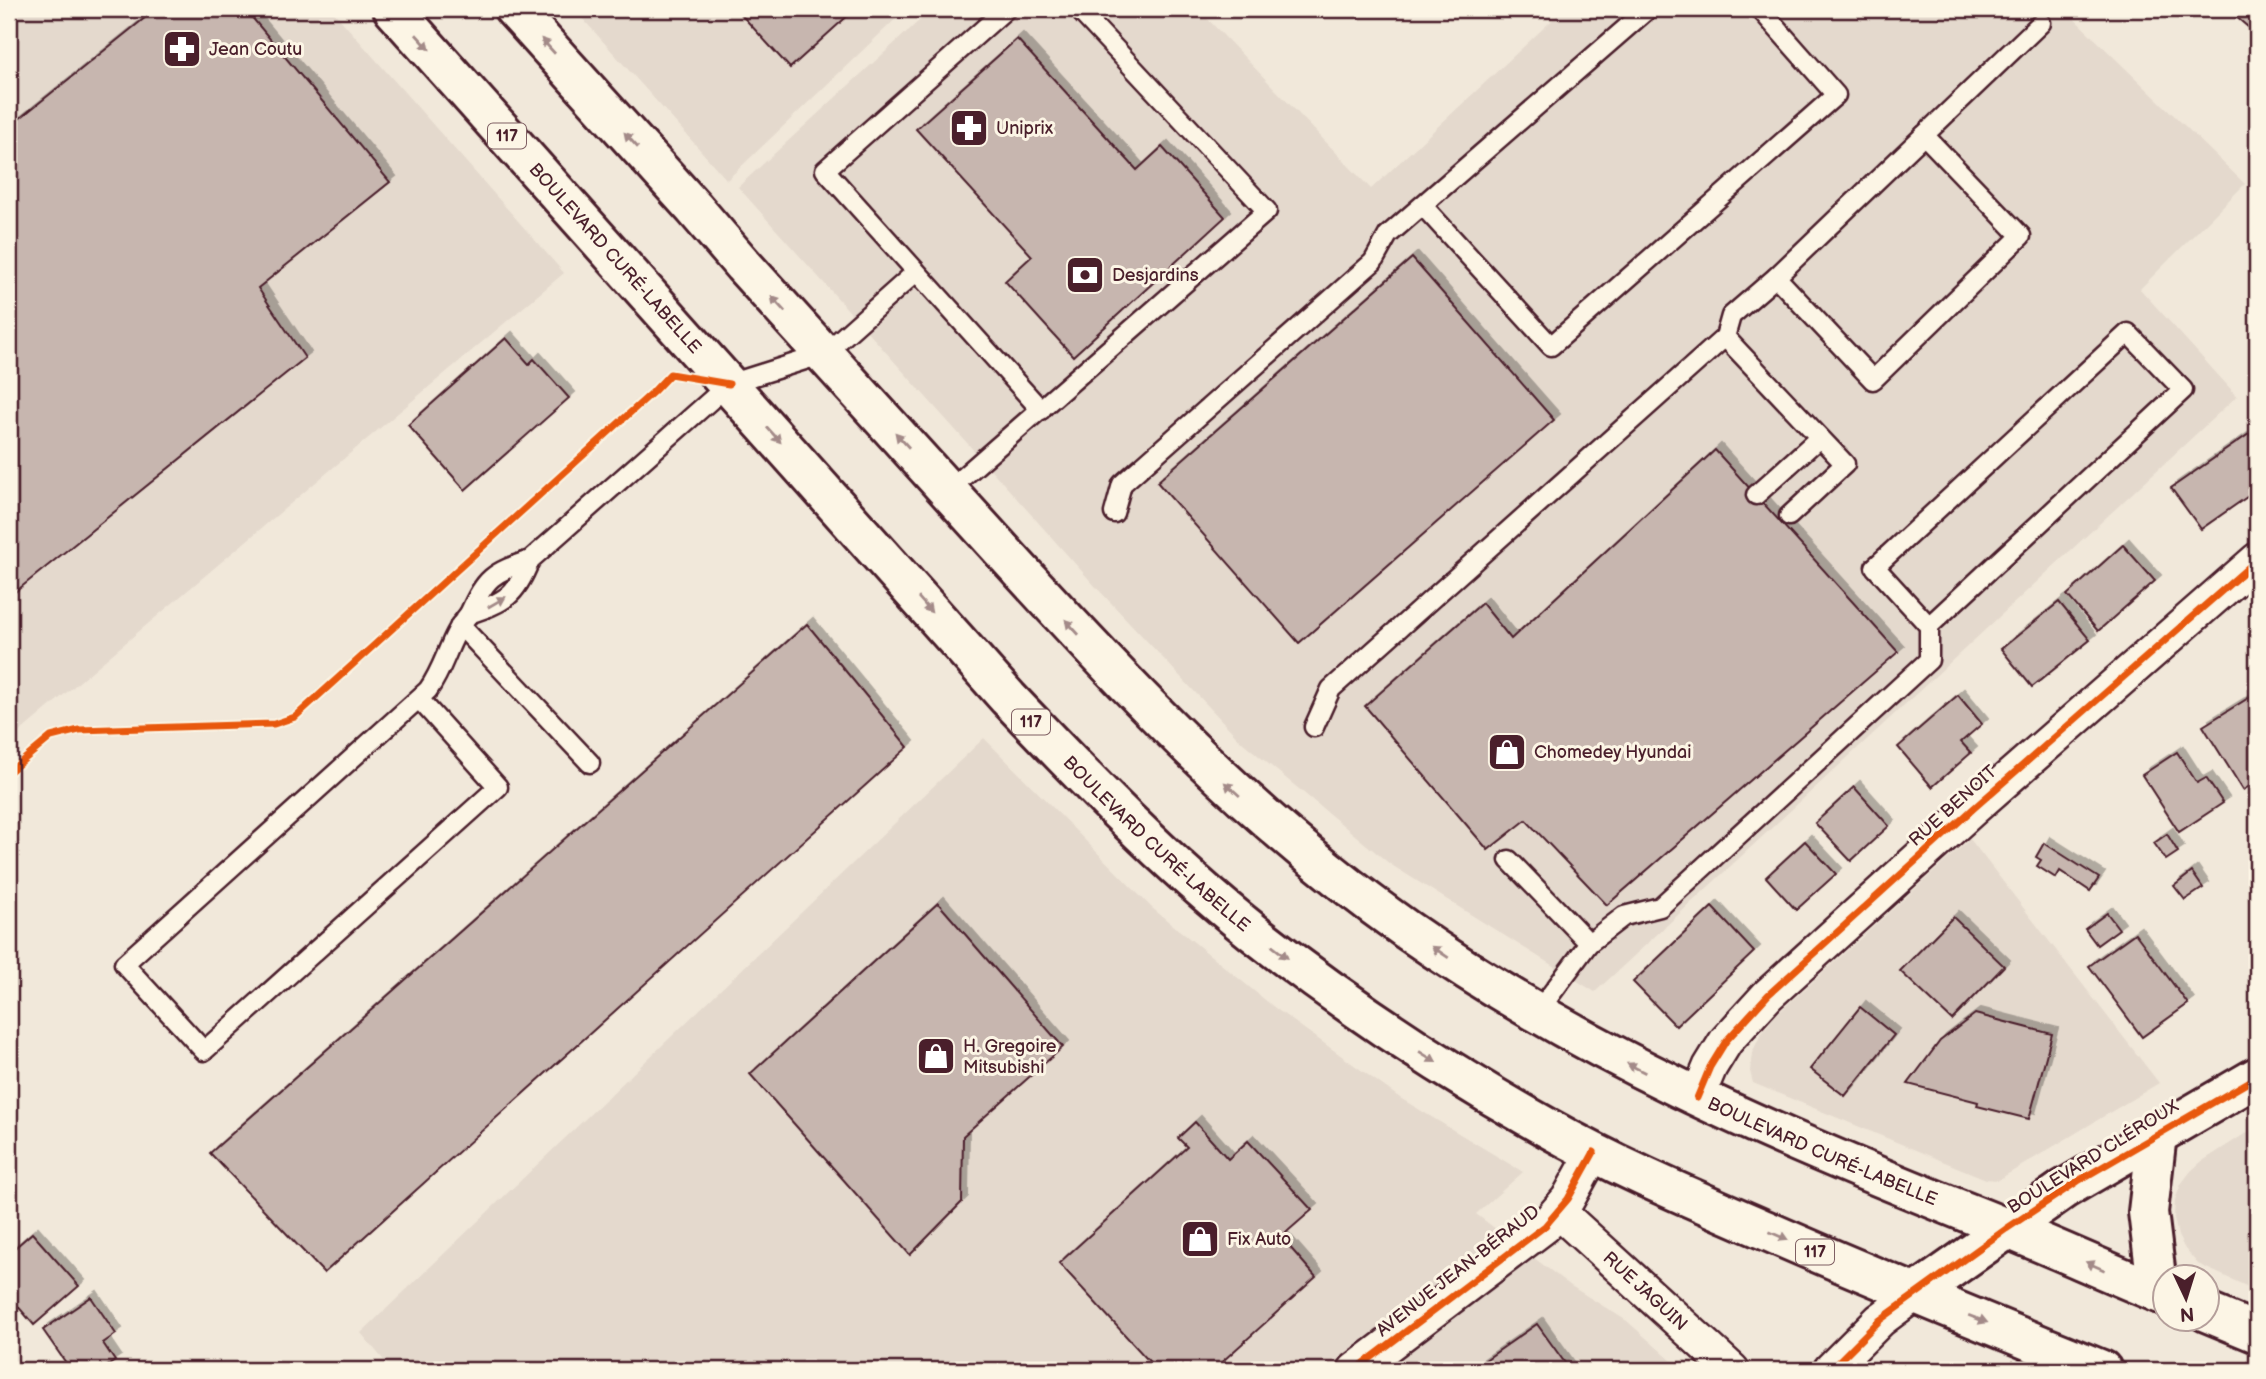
<svg xmlns="http://www.w3.org/2000/svg" width="2266" height="1379" font-family="'Balsamiq Sans',sans-serif">
	<defs>
		<filter id="shadow"><feDropShadow dx="6" dy="-6" stdDeviation="0" flood-color="#0004"/></filter>
	</defs>
	<rect width="100%" height="100%" fill="#f1e8da"/>
	<filter id="ink" filterUnits="userSpaceOnUse"><feTurbulence type="fractalNoise" baseFrequency=".0143" numOctaves="2"/><feDisplacementMap in="SourceGraphic" scale="14" xChannelSelector="R" yChannelSelector="G"/><feConvolveMatrix kernelMatrix="1 2 1 2 8 2 1 2 1" color-interpolation-filters="sRGB"/></filter>
	<g filter="url(#ink)">
		<!-- built -->
		<g fill="#e4d9cd">
			<polygon points="9,9 331,9 564,273 9,741"/>
			<polygon points="574,9 906,9 727,180"/>
			<polygon points="932,9 1198,9 1371,189 1564,9 2064,9 2245,184 2140,289 2237,396 1595,992 1390,864 1242,742 1096,587 738,187"/>
			<polygon points="984,738 1152,908 1275,1008 1400,1098 1523,1172 1476,1214 1571,1286 1627,1321 1682,1370 392,1370 361,1333"/>
			<polygon points="1970,839 2159,1083 1998,1180 1986,1179 1753,1083 1750,1071 1752,1053 1761,1034 1775,1016"/>
			<polygon points="2257,1126 2257,1291 2198,1264 2185,1249 2178,1236 2174,1218 2175,1200 2181,1184 2191,1171 2201,1162"/>
		</g>
		<!-- building -->
		<g fill="#c7b6af" stroke="#4a1f2b" stroke-width="2" filter="url(#shadow)">
			<polygon points="156,9 245,9 390,182 258,288 305,358 9,597 9,127"/>
			<polygon points="736,9 851,9 853,11 790,68"/>
			<polygon points="2227,9 2257,9 2257,17 2248,27"/>
			<polygon points="1017,39 1137,170 1162,147 1225,217 1073,356 1005,281 1032,256 916,129"/>
			<polygon points="1412,258 1554,420 1299,643 1157,482"/>
			<polygon points="506,338 529,364 534,359 569,398 465,490 408,425"/>
			<polygon points="2249,434 2257,445 2257,490 2201,529 2171,488"/>
			<polygon points="1715,450 1898,652 1607,905 1526,820 1488,850 1365,706 1482,603 1511,639"/>
			<polygon points="2123,545 2155,581 2098,631 2067,595"/>
			<polygon points="2059,602 2090,640 2032,687 2001,649"/>
			<polygon points="807,624 908,747 324,1273 210,1153"/>
			<polygon points="2255,694 2257,698 2257,782 2243,790 2203,726"/>
			<polygon points="1958,695 1982,724 1961,742 1971,753 1932,787 1898,747"/>
			<polygon points="2177,752 2197,783 2206,778 2223,803 2179,832 2142,775"/>
			<polygon points="1854,787 1889,826 1851,861 1815,823"/>
			<polygon points="2167,834 2178,852 2166,860 2154,843"/>
			<polygon points="1805,841 1836,874 1796,910 1766,877"/>
			<polygon points="2044,843 2099,878 2090,891 2060,871 2056,878 2037,866 2041,860 2036,857"/>
			<polygon points="2192,872 2203,888 2185,900 2174,886"/>
			<polygon points="938,903 1063,1047 963,1136 962,1202 910,1255 750,1074"/>
			<polygon points="1712,907 1754,952 1676,1026 1633,982"/>
			<polygon points="2107,913 2119,929 2097,945 2085,929"/>
			<polygon points="1953,917 2004,966 1952,1020 1900,971"/>
			<polygon points="2135,933 2188,1004 2142,1037 2089,966"/>
			<polygon points="1860,1007 1894,1035 1845,1096 1810,1069"/>
			<polygon points="1975,1014 2052,1034 2029,1119 1977,1106 1978,1102 1908,1084 1940,1041"/>
			<polygon points="1195,1122 1228,1159 1248,1141 1312,1210 1281,1237 1316,1277 1213,1370 1157,1370 1059,1263 1187,1147 1178,1138"/>
			<polygon points="32,1233 79,1286 34,1325 9,1296 9,1253"/>
			<polygon points="91,1297 116,1334 103,1343 115,1361 101,1370 71,1370 43,1330"/>
			<polygon points="1537,1324 1570,1370 1471,1370"/>
		</g>
		<g fill="none" stroke-linecap="round" stroke-linejoin="round">
			<!-- service casing -->
			<g stroke="#4a1f2b" stroke-width="23">
				<g id="service">
					<polyline points="1006,9 825,170 1041,410"/>
					<polyline points="1423,206 1551,346 1836,95 1760,9"/>
					<polyline points="1776,277 1873,380 2021,236 1924,135"/>
					<polyline points="1725,337 1845,464 1789,516"/>
					<polyline points="947,491 1267,211 1078,9"/>
					<polyline points="1756,495 1819,438"/>
					<polyline points="1114,513 1122,484 1373,262 1388,235 1648,9"/>
					<path d="M530,560C516,596 505,602 469,614C486,577 492,573 530,560L729,384L824,354L916,272"/>
					<polyline points="460,625 590,763"/>
					<path d="M419,699L498,787L204,1051L124,964L428,690C446,665 449,637 469,614"/>
					<polyline points="1314,727 1331,689 1725,337 1731,316 1776,277 2041,23"/>
					<polyline points="1509,860 1589,943 1537,1013"/>
					<polyline points="1589,943 1624,916 1660,907 1929,660 1929,626 1875,567 2128,333 2183,390 1929,626"/>
				</g>
			</g>
			<!-- minor casing -->
			<g stroke="#4a1f2b" stroke-width="38">
				<g id="minor">
					<polyline points="1697,1098 1710,1067 1726,1041 1768,995 1974,808 2257,560"/>
					<path id="s1" d="M1559,1212L1732,1370"/>
					<polyline points="1355,1370 1545,1226 1568,1199 1594,1152"/>
					<polyline points="1830,1370 1880,1320 1915,1294"/>
				</g>
			</g>
			<!-- tertiary casing -->
			<g stroke="#4a1f2b" stroke-width="44">
				<polyline id="tertiary" points="1915,1294 2064,1189 2257,1077"/>
			</g>
			<!-- primary casing -->
			<g stroke="#4a1f2b" stroke-width="44">
				<g id="primary">
					<path id="s2" d="M393,9L1008,698C1086,780 1165,862 1253,932C1346,1005 1444,1070 1546,1127C1617,1167 1691,1198 1765,1230C1876,1279 1989,1324 2102,1370"/>
					<path id="s3" d="M514,9L694,208L743,265C831,363 920,460 1008,557C1132,693 1256,824 1407,930C1583,1053 1768,1133 1966,1212C2033,1238 2098,1268 2164,1295"/>
					<polyline points="2157,1134 2148,1212 2158,1293"/>
					<polyline points="2206,1312 2257,1333"/>
				</g>
			</g>
			<!-- service -->
			<use href="#service" stroke="#fcf5e5" stroke-width="18"/>
			<!-- minor -->
			<use href="#minor" stroke="#fcf5e5" stroke-width="33"/>
			<!-- tertiary -->
			<use href="#tertiary" stroke="#fcf5e5" stroke-width="38"/>
			<!-- primary -->
			<use href="#primary" stroke="#fcf5e5" stroke-width="38"/>
			<!-- cycleway casing -->
			<g stroke="#fcf5e5" stroke-width="11">
				<g id="cycleway">
					<polyline points="9,772 51,737 79,730 274,724 295,717 653,392 670,374 729,384"/>
					<polyline points="1697,1098 1710,1067 1726,1041 1768,995 1974,808 2257,560"/>
					<polyline points="1355,1370 1545,1226 1568,1199 1594,1152"/>
					<polyline points="1830,1370 1880,1320 2006,1229 2078,1181 2257,1077"/>
				</g>
			</g>
			<!-- cycleway -->
			<use href="#cycleway" stroke="#e8590c" stroke-width="7"/>
		</g>
		<!-- one-way arrows -->
		<defs><path id="oneway-solid" d="M-6-.8H1V-3.2L6.5 0L1 3.2V.8H-6Z" transform="scale(1.75)"/></defs>
		<g fill="#a38a88">
			<use href="#oneway-solid" transform="translate(423 42) rotate(48)"/>
			<use href="#oneway-solid" transform="translate(548 46) rotate(-132)"/>
			<use href="#oneway-solid" transform="translate(631 140) rotate(-132)"/>
			<use href="#oneway-solid" transform="translate(778 304) rotate(-132)"/>
			<use href="#oneway-solid" transform="translate(774 435) rotate(48)"/>
			<use href="#oneway-solid" transform="translate(902 440) rotate(-132)"/>
			<use href="#oneway-solid" transform="translate(497 602) rotate(-30)"/>
			<use href="#oneway-solid" transform="translate(925 605) rotate(49)"/>
			<use href="#oneway-solid" transform="translate(1072 627) rotate(-132)"/>
			<use href="#oneway-solid" transform="translate(1232 789) rotate(-138)"/>
			<use href="#oneway-solid" transform="translate(1280 952) rotate(38)"/>
			<use href="#oneway-solid" transform="translate(1440 952) rotate(-146)"/>
			<use href="#oneway-solid" transform="translate(1428 1057) rotate(32)"/>
			<use href="#oneway-solid" transform="translate(1636 1068) rotate(-153)"/>
			<use href="#oneway-solid" transform="translate(1779 1236) rotate(24)"/>
			<use href="#oneway-solid" transform="translate(2095 1266) rotate(-156)"/>
			<use href="#oneway-solid" transform="translate(1978 1319) rotate(21)"/>
		</g>
	</g>
	<!-- icons -->
	<defs>
		<g id="pharmacy-square" transform="scale(2.0125)"><rect x="-9" y="-9" width="18" height="18" rx="4" fill="#4a1f2b" stroke="#fcf5e5"/><path d="M-2-6h4v4h4v4h-4v4h-4v-4h-4v-4h4Z" fill="#fff"/></g>
		<g id="bank-square" transform="scale(2.0125)"><rect x="-9" y="-9" width="18" height="18" rx="4" fill="#4a1f2b" stroke="#fcf5e5"/><path d="M-6-4H6V4H-6ZM0-2.3a2.3 2.3 0 1 0 0 4.6a2.3 2.3 0 1 0 0-4.6Z" fill="#fff"/></g>
		<g id="shop-square" transform="scale(2.0125)"><rect x="-9" y="-9" width="18" height="18" rx="4" fill="#4a1f2b" stroke="#fcf5e5"/><path d="M-5-2.5h2.3a2.7 3.5 0 0 1 5.4 0H5L5.5 6h-11ZM-1.5-2.5h3a1.5 2.3 0 0 0-3 0Z" fill="#fff"/></g>
	</defs>
	<g fill-rule="evenodd">
		<use href="#pharmacy-square" x="182" y="49"/>
		<use href="#pharmacy-square" x="969" y="128"/>
		<use href="#bank-square" x="1085" y="275"/>
		<use href="#shop-square" x="1507" y="752"/>
		<use href="#shop-square" x="936" y="1056"/>
		<use href="#shop-square" x="1200" y="1239"/>
	</g>
	<g text-anchor="middle" dominant-baseline="central" stroke-width="6" stroke-linejoin="round" paint-order="stroke">
		<!-- shield labels -->
		<g fill="#fcf5e5" stroke="#7f5f63" stroke-width="2">
			<rect x="488" y="123.5" width="38" height="25" rx="5"/>
			<rect x="1012" y="709.5" width="38" height="25" rx="5"/>
			<rect x="1796" y="1239.5" width="38" height="25" rx="5"/>
		</g>
		<g font-size="16" font-weight="bold" fill="#4a1f2b">
			<text x="507" y="136">117</text>
			<text x="1031" y="722">117</text>
			<text x="1815" y="1252">117</text>
		</g>
		<!-- poi labels -->
		<g font-size="18" fill="#4a1f2b" stroke="#fcf5e5" text-anchor="start">
			<text x="209" y="49">Jean Coutu</text>
			<text x="996" y="128">Uniprix</text>
			<text x="1112" y="275">Desjardins</text>
			<text x="1534" y="752">Chomedey Hyundai</text>
			<text x="963" y="1046">H. Gregoire<tspan x="963" dy="21">Mitsubishi</tspan></text>
			<text x="1227" y="1239">Fix Auto</text>
		</g>
		<!-- street labels -->
		<g font-size="18" fill="#4a1f2b" stroke="#fcf5e5">
			<text stroke="none"><textPath href="#s2" startOffset="334">BOULEVARD CURÉ-LABELLE</textPath></text>
			<text transform="translate(1953 806) rotate(-42)">RUE BENOIT</text>
			<text stroke="none"><textPath href="#s2" startOffset="1132">BOULEVARD CURÉ-LABELLE</textPath></text>
			<text stroke="none"><textPath href="#s3" startOffset="1757">BOULEVARD CURÉ-LABELLE</textPath></text>
			<text transform="translate(2093 1157) rotate(-32)">BOULEVARD CLÉROUX</text>
			<text transform="translate(1458 1271) rotate(-38)">AVENUE JEAN-BÉRAUD</text>
			<text stroke="none"><textPath href="#s1" startOffset="117">RUE JAGUIN</textPath></text>
		</g>
	</g>
	<!-- margin -->
	<rect width="2266" height="1379" fill="none" stroke="#fcf5e5" stroke-width="35"/>
	<rect x="18" y="18" width="2231" height="1344" fill="none" stroke="#4a1f2b" stroke-width="2.5" filter="url(#ink)"/>
	<!-- north arrow -->
	<g transform="translate(2186 1298) rotate(176)"><circle r="33" fill="#fcf5e5" stroke="#b59f9b" stroke-width="2"/>
	<path d="M0-5L12 26L0 18L-12 26Z" fill="#4a1f2b"/>
	<text y="-10" font-size="19" font-weight="bold" text-anchor="middle" fill="#4a1f2b">N</text>
	</g>
</svg>
